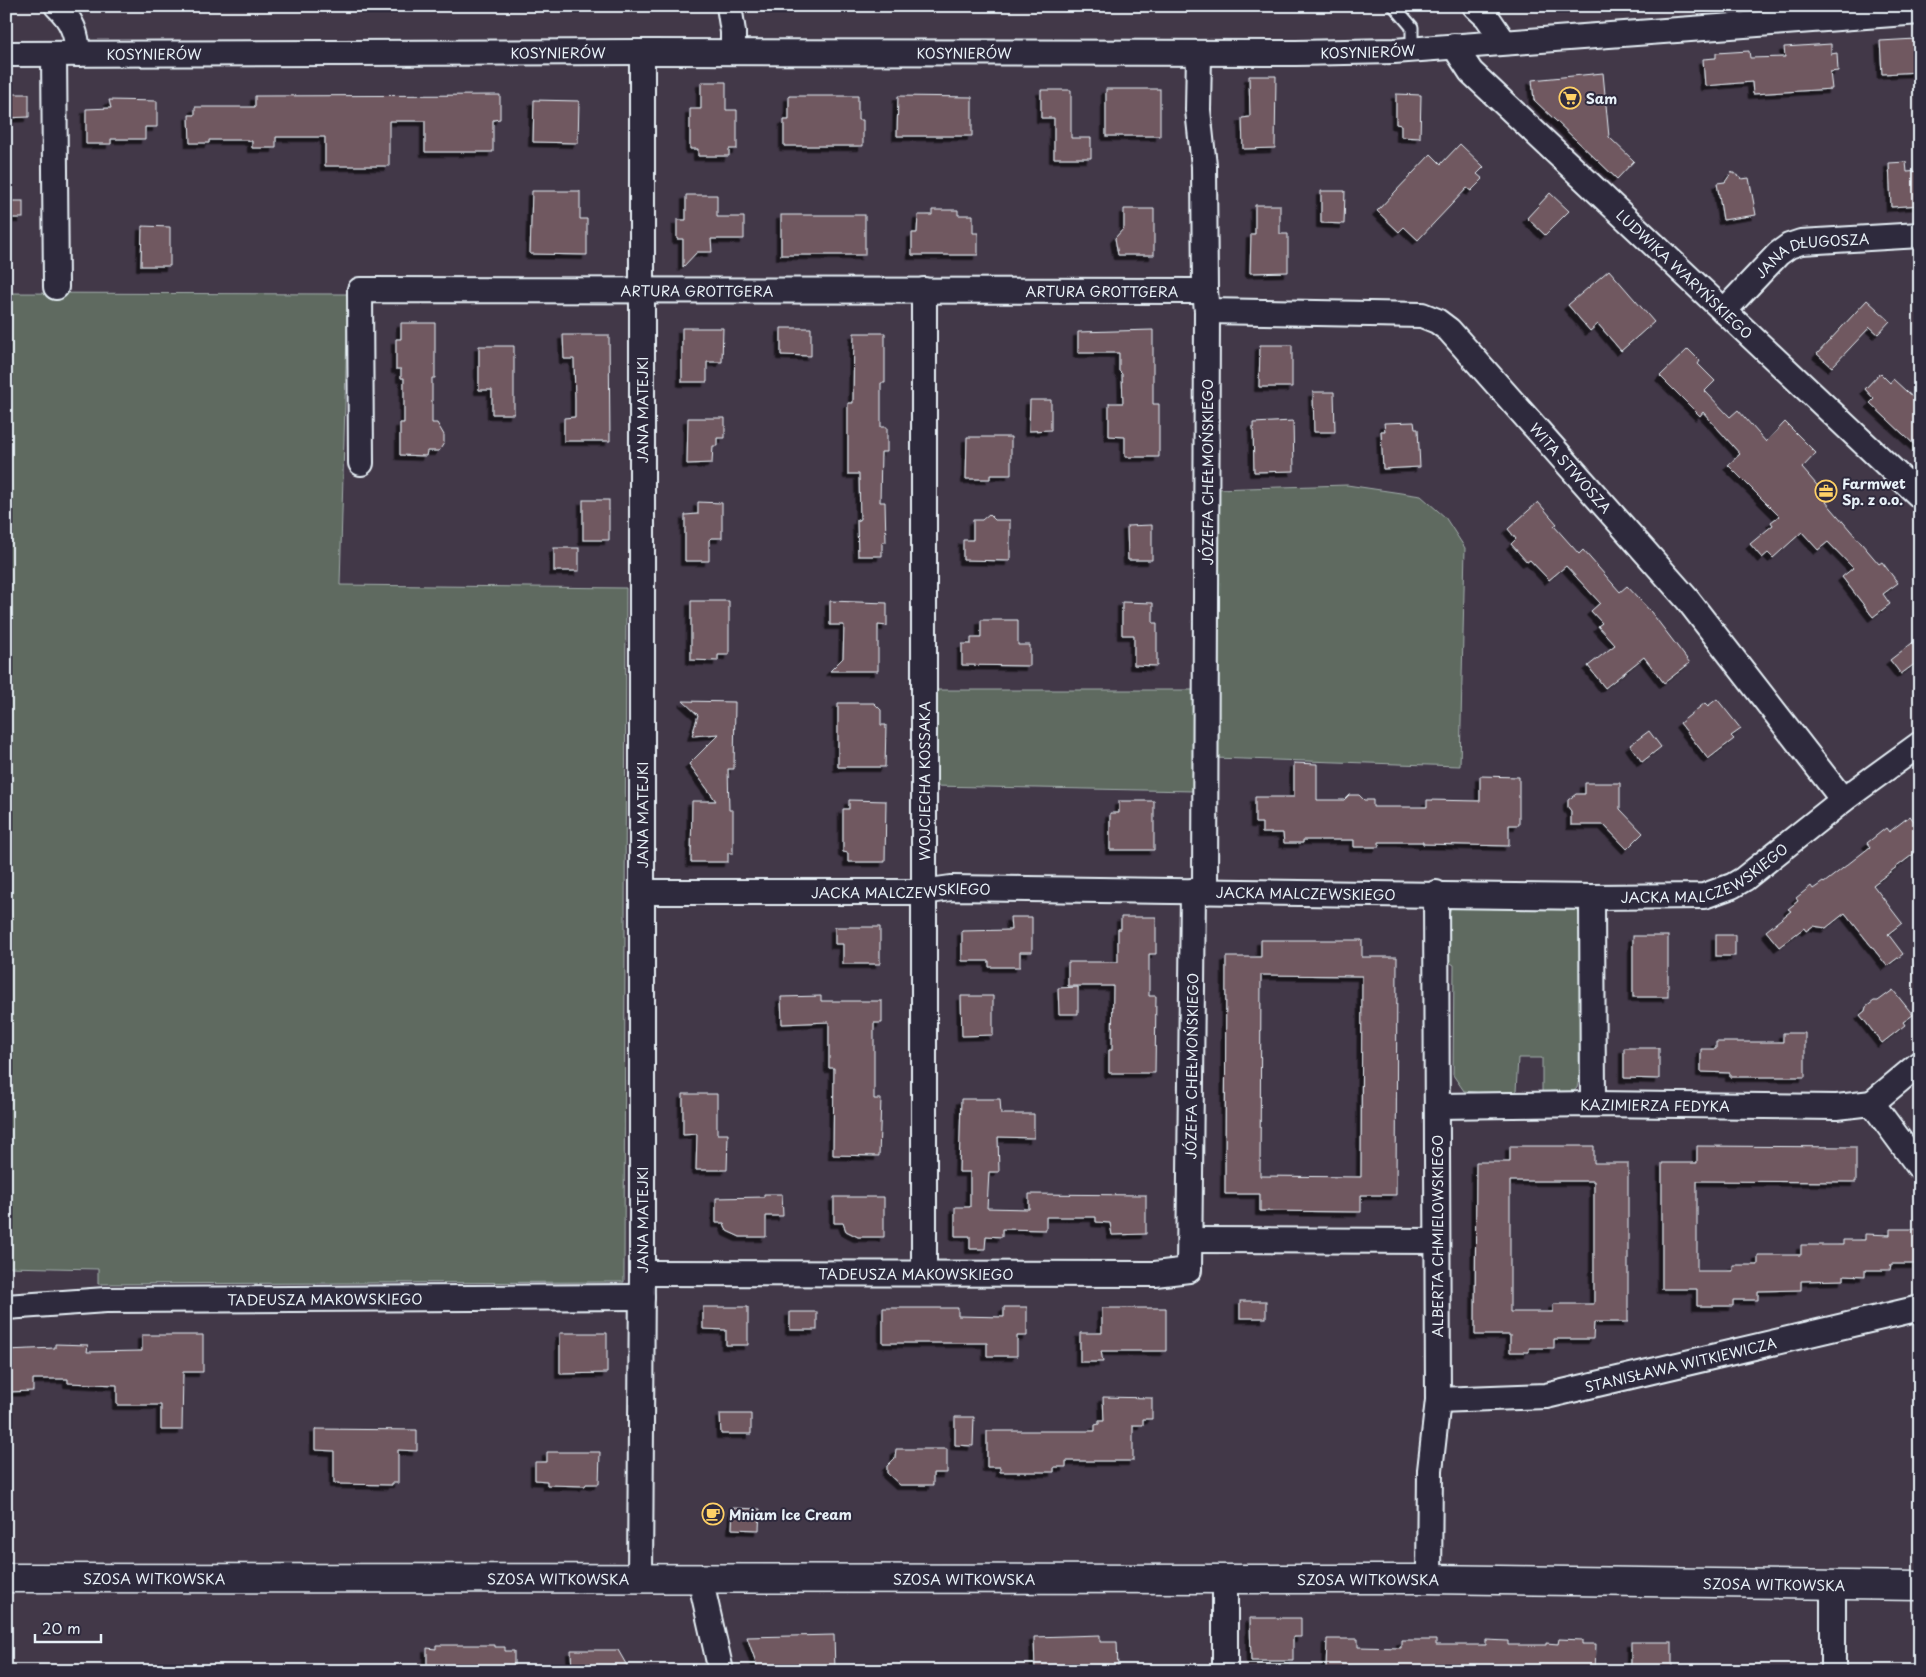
<svg xmlns="http://www.w3.org/2000/svg" width="1926" height="1677" font-family="'Playpen Sans',sans-serif">
	<defs>
		<filter id="shadow"><feDropShadow dx="-4.5" dy="4.5" stdDeviation="0" flood-color="#0009"/></filter>
	</defs>
	<rect width="100%" height="100%" fill="#423848"/>
	<filter id="ink" filterUnits="userSpaceOnUse"><feTurbulence type="fractalNoise" baseFrequency=".02" numOctaves="2"/><feDisplacementMap in="SourceGraphic" scale="10" xChannelSelector="R" yChannelSelector="G"/><feConvolveMatrix kernelMatrix="1 2 1 2 8 2 1 2 1" color-interpolation-filters="sRGB"/></filter>
	<g filter="url(#ink)">
		<!-- green -->
		<g fill="#5e6b61" stroke="#a3aeac">
			<polygon points="6,293 348,294 340,585 626,588 624,1282 98,1284 98,1269 6,1267"/>
			<polygon points="1347,485 1421,496 1445,517 1465,548 1460,766 1213,758 1214,489"/>
			<polygon points="931,690 1195,690 1194,791 931,786"/>
			<polygon points="1462,903 1564,904 1578,911 1582,925 1581,1071 1577,1088 1568,1096 1542,1093 1542,1058 1518,1058 1516,1092 1482,1093 1464,1091 1453,1075 1454,965 1449,962 1448,916 1451,908"/>
		</g>
		<!-- building -->
		<g fill="#6f5860" stroke="#e8f1f8" fill-rule="evenodd" filter="url(#shadow)">
			<polygon points="1916,39 1917,49 1920,48 1919,72 1882,74 1880,41"/>
			<polygon points="1831,44 1831,54 1837,53 1838,71 1830,72 1832,89 1753,94 1752,82 1705,86 1703,59 1716,58 1716,53 1749,51 1750,58 1785,57 1784,47"/>
			<polygon points="1603,73 1609,137 1634,161 1617,179 1534,100 1532,80"/>
			<polygon points="1249,76 1276,76 1275,148 1243,149 1242,118 1250,117"/>
			<polygon points="701,82 726,82 726,110 737,110 737,149 729,149 729,156 698,156 698,149 690,149 690,109 701,109"/>
			<rect x="1106" y="89" width="54" height="47"/>
			<polygon points="1041,90 1071,90 1071,138 1091,138 1091,158 1054,158 1054,118 1041,118"/>
			<polygon points="6,94 29,94 29,117 6,118"/>
			<polygon points="1396,94 1421,95 1420,138 1401,137 1401,125 1396,124"/>
			<polygon points="500,95 500,119 493,120 493,152 425,152 425,121 389,121 389,166 325,166 325,137 276,137 276,148 252,148 252,141 249,141 249,140 209,140 209,143 190,143 189,115 195,115 195,107 255,107 255,96"/>
			<polygon points="789,96 858,96 858,120 863,120 863,146 784,146 784,120 789,120"/>
			<polygon points="898,96 972,97 972,136 897,136"/>
			<polygon points="109,100 157,101 157,127 145,127 145,139 111,139 111,144 86,144 86,109 111,108"/>
			<polygon points="534,100 579,101 578,143 533,142"/>
			<polygon points="1460,144 1484,167 1477,174 1483,179 1471,191 1467,188 1418,240 1404,227 1399,232 1377,211 1431,154 1441,164"/>
			<polygon points="1906,162 1907,172 1920,171 1920,205 1891,207 1889,163"/>
			<polygon points="1732,172 1742,179 1749,178 1756,215 1723,220 1717,183 1725,182"/>
			<polygon points="532,191 580,191 580,219 587,219 587,255 530,254"/>
			<polygon points="1321,191 1345,191 1344,224 1321,223"/>
			<polygon points="1550,193 1569,211 1545,235 1527,218"/>
			<polygon points="686,195 717,195 717,217 744,217 744,239 711,239 712,252 697,252 683,267 683,239 677,239 677,220 686,220"/>
			<rect x="6" y="201" width="17" height="17"/>
			<polygon points="1255,205 1280,205 1280,234 1288,234 1288,272 1250,273 1251,234 1255,234"/>
			<polygon points="1124,209 1154,209 1154,255 1118,255 1115,238 1124,228"/>
			<polygon points="932,210 958,210 958,215 973,215 973,233 978,233 978,255 912,255 912,233 917,233 918,215 932,215"/>
			<rect x="781" y="215" width="84" height="40"/>
			<polygon points="142,226 170,227 170,266 141,266"/>
			<polygon points="1609,270 1654,322 1621,351 1598,324 1590,331 1568,305"/>
			<polygon points="1867,300 1890,321 1878,334 1870,327 1832,367 1817,354"/>
			<polygon points="401,323 435,323 435,378 432,378 432,423 437,423 444,435 444,443 439,451 427,451 426,456 400,455 400,423 404,423 404,378 401,378 401,369 396,369 396,339 401,339"/>
			<polygon points="682,328 723,328 722,362 707,362 707,382 682,382"/>
			<polygon points="781,328 811,328 811,356 781,355"/>
			<polygon points="1153,330 1153,404 1159,404 1159,457 1125,457 1125,437 1109,436 1109,403 1123,403 1122,374 1119,371 1119,353 1078,353 1078,332"/>
			<polygon points="854,333 885,333 885,383 881,383 881,427 887,427 887,452 881,452 880,502 885,502 886,542 882,542 882,556 858,556 857,520 860,520 859,474 848,474 848,403 853,403"/>
			<polygon points="563,335 609,335 610,441 564,441 564,418 575,417 575,399 574,359 564,359"/>
			<polygon points="1260,345 1292,345 1292,387 1259,387"/>
			<polygon points="479,346 514,346 514,414 492,414 492,390 479,390"/>
			<polygon points="1688,349 1700,361 1698,364 1715,381 1705,391 1730,417 1738,410 1766,442 1785,422 1816,453 1802,468 1830,500 1826,502 1879,564 1882,562 1898,583 1883,594 1890,604 1873,617 1842,577 1853,568 1828,542 1818,550 1802,532 1773,558 1768,553 1762,558 1750,544 1773,525 1771,522 1779,516 1728,465 1740,454 1703,412 1700,416 1660,376"/>
			<polygon points="1880,373 1890,383 1893,379 1920,404 1920,450 1870,403 1874,399 1865,389"/>
			<polygon points="1313,392 1334,392 1335,432 1314,432"/>
			<polygon points="1030,400 1051,400 1051,430 1029,431"/>
			<polygon points="688,418 725,418 725,438 717,438 717,446 713,446 712,463 687,464"/>
			<polygon points="1293,421 1294,471 1254,472 1253,423"/>
			<polygon points="1414,422 1415,429 1418,429 1420,467 1383,469 1381,431 1385,431 1384,423"/>
			<polygon points="967,437 1011,437 1011,475 990,475 990,479 966,479"/>
			<rect x="583" y="500" width="26" height="40"/>
			<polygon points="698,502 722,503 722,538 711,538 709,540 709,561 685,561 685,515 698,514"/>
			<polygon points="1538,502 1557,524 1554,526 1579,554 1583,550 1620,592 1627,586 1651,612 1690,663 1664,683 1644,657 1605,688 1588,666 1615,645 1598,626 1602,623 1591,611 1600,603 1566,566 1549,580 1530,560 1527,562 1511,544 1516,539 1508,529"/>
			<polygon points="989,514 995,520 1010,520 1010,561 963,560 963,540 973,540 973,520 982,520"/>
			<polygon points="1152,525 1152,560 1128,560 1127,526"/>
			<rect x="554" y="548" width="25" height="23"/>
			<polygon points="691,601 729,601 729,655 718,655 718,661 691,660"/>
			<polygon points="830,601 887,603 887,626 878,625 878,671 830,671 843,658 844,625 830,625"/>
			<polygon points="1122,602 1153,603 1153,623 1157,623 1157,666 1134,665 1134,635 1122,635"/>
			<polygon points="981,620 1018,620 1018,645 1030,645 1030,666 962,665 962,644 971,644 971,638 981,638"/>
			<polygon points="1920,637 1920,660 1901,674 1890,660"/>
			<polygon points="1717,699 1741,729 1731,736 1734,739 1708,759 1680,723 1705,703 1708,706"/>
			<polygon points="683,701 735,702 734,769 728,769 729,810 733,810 733,853 728,853 728,862 691,862 692,801 716,801 689,764 719,734 692,736 698,715"/>
			<polygon points="838,703 874,703 881,710 881,725 886,725 885,767 838,767"/>
			<polygon points="1649,731 1661,747 1642,762 1630,745"/>
			<polygon points="1294,763 1317,764 1317,800 1344,800 1349,795 1359,795 1364,800 1373,800 1373,807 1427,807 1427,800 1480,801 1480,776 1519,777 1519,825 1509,825 1509,846 1423,844 1423,842 1379,842 1379,847 1354,847 1354,840 1303,840 1303,843 1284,843 1283,833 1262,833 1262,823 1255,823 1255,797 1294,797"/>
			<polygon points="1585,783 1620,783 1620,809 1643,833 1627,849 1604,825 1571,825 1571,811 1568,807 1568,800 1576,794 1585,794"/>
			<polygon points="849,800 886,801 885,862 848,862 848,853 843,852 843,809 849,809"/>
			<polygon points="1119,801 1154,801 1154,850 1110,850 1110,813 1119,813"/>
			<polygon points="1910,816 1920,829 1920,849 1873,885 1902,923 1888,934 1903,954 1887,966 1845,913 1826,928 1813,926 1806,931 1804,928 1779,947 1766,931 1791,911 1788,909 1798,901 1796,898 1811,886 1813,889 1823,882 1824,883 1870,847 1867,843 1886,828 1889,832"/>
			<polygon points="1010,917 1032,917 1032,952 1020,952 1020,967 989,967 989,961 962,961 962,931 1011,930"/>
			<polygon points="1121,917 1156,917 1156,954 1149,954 1149,996 1156,996 1155,1073 1109,1073 1109,1050 1112,1050 1113,986 1068,986 1068,962 1118,962 1118,929 1121,929"/>
			<polygon points="835,927 880,927 880,964 843,964 843,944 835,944"/>
			<rect x="1716" y="935" width="19" height="21"/>
			<rect x="1633" y="936" width="35" height="61"/>
			<path d="M1261,940H1362V957H1397L1396,1195H1361V1212L1260,1211V1194H1225L1226,957H1261ZM1261,975L1362,976L1361,1177L1260,1176Z"/>
			<polygon points="1078,987 1078,1014 1059,1014 1058,988"/>
			<polygon points="1893,990 1913,1015 1903,1022 1905,1025 1882,1043 1860,1015 1865,1011 1866,1007 1874,1001 1878,1001"/>
			<polygon points="821,996 821,1001 882,1001 882,1023 874,1023 874,1099 881,1099 879,1156 833,1155 834,1068 829,1068 829,1022 782,1024 781,997"/>
			<polygon points="961,996 993,996 993,1035 962,1036"/>
			<polygon points="1783,1033 1805,1033 1805,1077 1730,1077 1730,1073 1701,1072 1701,1049 1716,1049 1716,1042 1783,1042"/>
			<polygon points="1624,1048 1659,1048 1659,1079 1624,1078"/>
			<polygon points="683,1094 717,1094 717,1134 728,1134 727,1170 696,1170 697,1134 683,1135"/>
			<polygon points="961,1099 1000,1099 1001,1114 1034,1114 1034,1138 998,1137 999,1172 989,1172 987,1208 1029,1209 1029,1194 1146,1195 1146,1234 1112,1235 1110,1223 1096,1222 1096,1217 1046,1217 1046,1230 1002,1229 1002,1237 986,1236 985,1249 970,1249 970,1236 955,1236 955,1207 970,1207 970,1172 959,1172"/>
			<path d="M1510,1146H1594V1163H1628V1322H1594L1593,1339H1554V1348H1529V1352H1510V1335H1475L1476,1162H1510ZM1510,1181H1594V1304H1553V1312H1510Z"/>
			<polygon points="1697,1146 1856,1147 1856,1182 1697,1181 1697,1271 1733,1271 1733,1265 1758,1265 1758,1255 1801,1255 1801,1245 1843,1245 1843,1240 1865,1240 1865,1234 1890,1235 1890,1229 1916,1229 1916,1264 1891,1264 1890,1270 1865,1270 1865,1276 1844,1275 1844,1280 1801,1281 1801,1290 1758,1291 1758,1300 1733,1300 1733,1306 1697,1306 1697,1289 1662,1289 1662,1163 1697,1163"/>
			<polygon points="764,1194 782,1194 783,1216 766,1216 766,1237 740,1237 727,1231 724,1223 716,1223 716,1198 764,1197"/>
			<polygon points="834,1197 884,1197 884,1237 858,1237 846,1231 843,1223 834,1223"/>
			<rect x="1240" y="1301" width="26" height="17"/>
			<polygon points="703,1307 748,1307 748,1345 726,1345 726,1330 703,1329"/>
			<polygon points="1004,1307 1027,1307 1027,1336 1017,1336 1017,1356 987,1356 987,1343 883,1343 883,1308 958,1308 958,1316 1004,1317"/>
			<polygon points="1102,1308 1166,1308 1166,1351 1101,1351 1103,1362 1080,1362 1080,1333 1102,1333"/>
			<rect x="790" y="1312" width="27" height="18"/>
			<polygon points="560,1333 607,1333 607,1373 560,1374"/>
			<polygon points="142,1335 203,1335 203,1372 183,1372 182,1430 161,1430 161,1405 117,1405 117,1385 68,1383 68,1379 33,1379 33,1391 7,1392 6,1350 55,1348 55,1344 88,1345 87,1352 142,1351"/>
			<polygon points="1103,1397 1152,1398 1152,1419 1143,1419 1143,1425 1133,1425 1133,1461 1066,1461 1066,1467 1054,1467 1054,1472 1000,1472 1000,1467 987,1467 987,1431 1095,1431 1095,1425 1099,1424 1099,1421 1104,1421"/>
			<polygon points="720,1414 751,1414 751,1434 721,1434"/>
			<polygon points="955,1417 974,1417 973,1446 955,1445"/>
			<polygon points="315,1429 417,1430 417,1451 398,1450 398,1483 392,1483 392,1485 339,1484 339,1483 334,1483 334,1451 315,1450"/>
			<polygon points="896,1449 947,1449 947,1473 933,1473 933,1485 900,1485 887,1473 887,1466 895,1458"/>
			<polygon points="547,1452 600,1452 599,1484 586,1484 585,1486 547,1485 547,1481 535,1480 535,1462 547,1462"/>
			<polygon points="733,1508 760,1509 759,1530 732,1529"/>
			<polygon points="1250,1618 1301,1618 1301,1637 1293,1637 1293,1661 1251,1661"/>
			<polygon points="834,1635 835,1671 759,1671 747,1637"/>
			<polygon points="1100,1635 1100,1642 1117,1642 1118,1670 1035,1671 1034,1637"/>
			<polygon points="1327,1639 1358,1639 1358,1647 1401,1648 1401,1640 1436,1640 1436,1645 1486,1645 1486,1640 1508,1641 1508,1645 1546,1645 1546,1643 1558,1644 1559,1639 1582,1640 1582,1644 1596,1644 1595,1671 1326,1671"/>
			<rect x="1631" y="1642" width="41" height="29"/>
			<polygon points="436,1645 495,1645 495,1647 505,1647 505,1651 514,1651 514,1670 427,1671 427,1648 436,1649"/>
			<polygon points="571,1650 618,1650 630,1671 572,1671"/>
		</g>
		<g fill="none" stroke-linecap="round" stroke-linejoin="round">
			<!-- service casing -->
			<g stroke="#e8f1f8" stroke-width="15">
				<polyline id="service" points="1394,6 1412,27 1412,49"/>
			</g>
			<!-- minor casing -->
			<g stroke="#e8f1f8" stroke-width="28">
				<g id="minor">
					<path d="M57,6C72,20 77,34 78,54"/>
					<polyline points="729,6 733,32 733,52"/>
					<polyline points="1475,6 1487,17 1504,42"/>
					<path id="s1" d="M1454,46L1471,72L1920,496"/>
					<polyline points="1199,53 1198,110 1204,166 1205,291 1207,311 1205,892"/>
					<path id="s2" d="M6,54L642,52L1296,53L1394,51L1920,12"/>
					<polyline points="54,54 56,287"/>
					<path id="s3" d="M1207,311L1422,315L1437,321L1449,330L1687,599L1843,800"/>
					<path id="s4" d="M1724,311L1778,254L1789,246L1801,242L1920,235"/>
					<path id="s5" d="M361,463L360,290L1205,291"/>
					<path id="s6" d="M642,892H923L951,888L1592,897L1704,896L1732,886L1744,879L1843,800L1920,744"/>
					<polyline points="1592,897 1593,1104"/>
					<polyline points="1872,1103 1920,1063"/>
					<path id="s7" d="M1437,1106L1593,1104L1837,1107L1872,1103L1920,1168"/>
					<polyline points="1190,1240 1437,1241"/>
					<path id="s8" d="M642,1273L1155,1274L1189,1270L1193,891"/>
					<polyline points="924,1273 924,290"/>
					<path id="s9" d="M6,1307L106,1300L642,1297"/>
					<path id="s10" d="M1438,1400L1546,1396L1920,1308"/>
					<path id="s11" d="M640,1578L642,1273V52"/>
					<polyline points="700,1578 721,1671"/>
					<polyline points="1429,1579 1430,1470 1438,1400 1436,893"/>
					<polyline points="1833,1585 1833,1671"/>
					<polyline points="1225,1671 1225,1579"/>
				</g>
			</g>
			<!-- tertiary casing -->
			<g stroke="#e8f1f8" stroke-width="31">
				<g id="tertiary">
					<path id="s12" d="M6,1578L1429,1579L1920,1586"/>
				</g>
			</g>
			<!-- service -->
			<use href="#service" stroke="#2f2a3d" stroke-width="11"/>
			<!-- minor -->
			<use href="#minor" stroke="#2f2a3d" stroke-width="24"/>
			<!-- tertiary -->
			<use href="#tertiary" stroke="#2f2a3d" stroke-width="28"/>
		</g>
	</g>
	<!-- icons -->
	<defs>
		<g id="supermarket-ring" transform="scale(1.125)"><circle r="9.5" fill="#2f2a3d" stroke="#ffd166" stroke-width="1.5"/><path d="M-6-5.5h2.5l.6 2H6L4.5 2H-2.5L-4.4-4H-6ZM-1.5 3.2a1.3 1.3 0 1 0 .1 0ZM3 3.2a1.3 1.3 0 1 0 .1 0Z" fill="#ffd166"/></g>
		<g id="office-ring" transform="scale(1.125)"><circle r="9.5" fill="#2f2a3d" stroke="#ffd166" stroke-width="1.5"/><path d="M-6-3h4V-5.5h4V-3h4V5H-6ZM-1-4.5V-3h2v-1.5ZM-6 0V1H6V0Z" fill="#ffd166"/></g>
		<g id="cafe-ring" transform="scale(1.125)"><circle r="9.5" fill="#2f2a3d" stroke="#ffd166" stroke-width="1.5"/><path d="M-5.5-4.5H6V0H3Q3 3.5 0 3.5H-2.5Q-5.5 3.5-5.5 0ZM3-3.2v2h1.7v-2ZM-6 4.5H4V6H-6Z" fill="#ffd166"/></g>
	</defs>
	<g fill-rule="evenodd">
		<use href="#supermarket-ring" x="1570" y="98"/>
		<use href="#office-ring" x="1826" y="491"/>
		<use href="#cafe-ring" x="713" y="1514"/>
	</g>
	<g text-anchor="middle" dominant-baseline="central" stroke-width="4" stroke-linejoin="round" paint-order="stroke">
		<!-- street labels -->
		<g font-size="14" fill="#e8f1f8" stroke="#2f2a3d">
			<text stroke="none"><textPath href="#s2" startOffset="1362">KOSYNIERÓW</textPath></text>
			<text stroke="none"><textPath href="#s2" startOffset="552">KOSYNIERÓW</textPath></text>
			<text stroke="none"><textPath href="#s2" startOffset="958">KOSYNIERÓW</textPath></text>
			<text stroke="none"><textPath href="#s2" startOffset="148">KOSYNIERÓW</textPath></text>
			<text stroke="none"><textPath href="#s4" startOffset="111">JANA DŁUGOSZA</textPath></text>
			<text stroke="none"><textPath href="#s1" startOffset="325">LUDWIKA WARYŃSKIEGO</textPath></text>
			<text stroke="none"><textPath href="#s5" startOffset="510">ARTURA GROTTGERA</textPath></text>
			<text stroke="none"><textPath href="#s5" startOffset="915">ARTURA GROTTGERA</textPath></text>
			<text transform="translate(642 410) rotate(-90)">JANA MATEJKI</text>
			<text stroke="none"><textPath href="#s3" startOffset="430">WITA STWOSZA</textPath></text>
			<text transform="translate(1207 472) rotate(-90)">JÓZEFA CHEŁMOŃSKIEGO</text>
			<text transform="translate(924 781) rotate(-90)">WOJCIECHA KOSSAKA</text>
			<text transform="translate(642 815) rotate(-90)">JANA MATEJKI</text>
			<text stroke="none"><textPath href="#s6" startOffset="1069">JACKA MALCZEWSKIEGO</textPath></text>
			<text stroke="none"><textPath href="#s6" startOffset="259">JACKA MALCZEWSKIEGO</textPath></text>
			<text stroke="none"><textPath href="#s6" startOffset="664">JACKA MALCZEWSKIEGO</textPath></text>
			<text stroke="none"><textPath href="#s8" startOffset="751">JÓZEFA CHEŁMOŃSKIEGO</textPath></text>
			<text stroke="none"><textPath href="#s7" startOffset="218">KAZIMIERZA FEDYKA</textPath></text>
			<text stroke="none"><textPath href="#s11" startOffset="358">JANA MATEJKI</textPath></text>
			<text transform="translate(1437 1236) rotate(-90)">ALBERTA CHMIELOWSKIEGO</text>
			<text stroke="none"><textPath href="#s8" startOffset="274">TADEUSZA MAKOWSKIEGO</textPath></text>
			<text stroke="none"><textPath href="#s9" startOffset="319">TADEUSZA MAKOWSKIEGO</textPath></text>
			<text stroke="none"><textPath href="#s10" startOffset="246">STANISŁAWA WITKIEWICZA</textPath></text>
			<text stroke="none"><textPath href="#s12" startOffset="148">SZOSA WITKOWSKA</textPath></text>
			<text stroke="none"><textPath href="#s12" startOffset="552">SZOSA WITKOWSKA</textPath></text>
			<text stroke="none"><textPath href="#s12" startOffset="958">SZOSA WITKOWSKA</textPath></text>
			<text stroke="none"><textPath href="#s12" startOffset="1362">SZOSA WITKOWSKA</textPath></text>
			<text stroke="none"><textPath href="#s12" startOffset="1768">SZOSA WITKOWSKA</textPath></text>
		</g>
		<!-- poi labels -->
		<g font-size="14" font-weight="bold" fill="#e8f1f8" stroke="#2f2a3d" text-anchor="start">
			<text x="1586" y="98">Sam</text>
			<text x="1842" y="483">Farmwet<tspan x="1842" dy="16">Sp. z o.o.</tspan></text>
			<text x="729" y="1514">Mniam Ice Cream</text>
		</g>
	</g>
	<!-- margin -->
	<rect width="1926" height="1677" fill="none" stroke="#2f2a3d" stroke-width="25"/>
	<rect x="12" y="12" width="1901" height="1652" fill="none" stroke="#e8f1f8" stroke-width="2" filter="url(#ink)"/>
	<!-- scale -->
	<path d="M35 1634v8h66v-8" fill="none" stroke="#e8f1f8" stroke-width="2.5"/>
	<text x="42" y="1634" font-size="15" fill="#e8f1f8" stroke="#2f2a3d" stroke-width="4" paint-order="stroke">20 m</text>
</svg>
